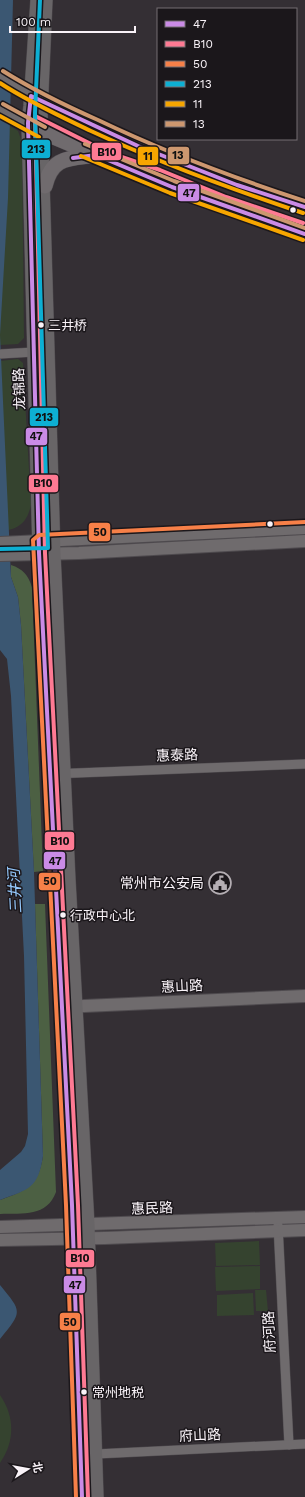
<svg xmlns="http://www.w3.org/2000/svg" width="305" height="1497" font-family="'Work Sans','Noto Sans SC',sans-serif">
	<rect width="100%" height="100%" fill="#342f34"/>
	<!-- green -->
	<g fill="#35432f">
		<polygon points="0,120 18,131 22,142 24,338 18,344 0,345"/>
		<path d="M18,359L23,363L31,505C27,523 18,530 0,531V361Z"/>
		<polygon points="259,1241 260,1265 216,1266 215,1243"/>
		<polygon points="260,1266 260,1289 216,1291 215,1267"/>
		<polygon points="255,1290 266,1290 268,1311 256,1311"/>
		<polygon points="253,1293 254,1315 217,1316 217,1295"/>
		<path d="M0,1395C15,1417 15,1441 0,1463Z"/>
	</g>
	<!-- forest -->
	<g fill="#4c6043">
		<path d="M11,565C23,569 28,575 32,587L43,871L34,872L21,625L18,597L11,577Z"/>
		<path d="M35,904H45L56,1192C47,1217 23,1213 0,1214V1200C27,1190 38,1187 43,1156Z"/>
	</g>
	<!-- water -->
	<g fill="#3b5772">
		<path d="M0,0H13L8,198L0,335L11,577L18,597L21,625L34,872L43,1156C38,1189 29,1189 0,1200V1170L21,1152L25,1146L28,1134L24,956L11,696L7,659L0,650Z"/>
		<path d="M0,1285C22,1312 23,1311 0,1339Z"/>
	</g>
	<g fill="none" stroke-linecap="round" stroke-linejoin="round">
		<!-- minor casing -->
		<g stroke="#4f4b4f" stroke-width="10">
			<g id="minor">
				<polyline points="0,354 34,352"/>
				<polyline points="51,774 305,764"/>
				<polyline points="278,1225 289,1445"/>
				<polyline points="96,1454 305,1444"/>
			</g>
		</g>
		<!-- tertiary casing -->
		<g stroke="#4f4b4f" stroke-width="14">
			<g id="tertiary">
				<polyline points="0,543 305,528"/>
				<polyline points="0,555 79,553 305,541"/>
				<polyline points="62,1007 305,996"/>
				<polyline points="0,1227 305,1217"/>
				<polyline points="0,1240 105,1238 305,1230"/>
			</g>
		</g>
		<!-- secondary casing -->
		<g stroke="#4f4b4f" stroke-width="14">
			<g id="secondary">
				<polyline points="37,0 30,106 28,123 39,553 72,1205 82,1497"/>
				<polyline points="46,0 41,113 54,554 69,880 88,1225 97,1497"/>
			</g>
		</g>
		<!-- primary casing -->
		<g stroke="#4f4b4f" stroke-width="16">
			<g id="primary">
				<polyline points="0,76 31,96 138,146 237,185 305,207"/>
				<polyline points="0,109 42,132 172,187 305,234"/>
				<path d="M45,186C52,156 69,159 96,155"/>
			</g>
		</g>
		<!-- minor -->
		<use href="#minor" stroke="#6f6b6d" stroke-width="9"/>
		<!-- tertiary -->
		<use href="#tertiary" stroke="#6f6b6d" stroke-width="12"/>
		<!-- secondary -->
		<use href="#secondary" stroke="#686567" stroke-width="13"/>
		<!-- primary -->
		<use href="#primary" stroke="#706b6e" stroke-width="15"/>
		<!-- bus-1 casing -->
		<g stroke="#1b171b" stroke-width="7">
			<g id="bus-1">
				<polyline points="73,158 96,155 172,187 305,234"/>
				<polyline points="82,1497 72,1205 39,553 28,123 31,96 138,146 237,185 305,207"/>
			</g>
		</g>
		<!-- bus-2 casing -->
		<g stroke="#1b171b" stroke-width="7">
			<polyline id="bus-2" points="88,1497 78,1205 45,553 35,116 107,152 160,170 226,197 303,223"/>
		</g>
		<!-- bus-3 casing -->
		<g stroke="#1b171b" stroke-width="7">
			<polyline id="bus-3" points="76,1497 66,1205 33,540 39,535 305,522"/>
		</g>
		<!-- bus-4 casing -->
		<g stroke="#1b171b" stroke-width="7">
			<polyline id="bus-4" points="0,549 48,548 35,113 40,0"/>
		</g>
		<!-- bus-5 casing -->
		<g stroke="#1b171b" stroke-width="7">
			<g id="bus-5">
				<path d="M0,83C29,102 60,116 91,131C160,163 231,189 303,213"/>
				<polyline points="0,116 39,137"/>
				<polyline points="81,156 170,193 303,240"/>
			</g>
		</g>
		<!-- bus-6 casing -->
		<g stroke="#1b171b" stroke-width="7">
			<g id="bus-6">
				<path d="M3,71C35,91 64,105 98,120C165,152 234,178 305,201"/>
				<polyline points="3,104 45,127"/>
				<polyline points="85,144 174,181 305,228"/>
			</g>
		</g>
		<!-- bus-1 -->
		<use href="#bus-1" stroke="#ca8be6" stroke-width="4"/>
		<!-- bus-2 -->
		<use href="#bus-2" stroke="#fe7a93" stroke-width="4"/>
		<!-- bus-3 -->
		<use href="#bus-3" stroke="#f78048" stroke-width="4"/>
		<!-- bus-4 -->
		<use href="#bus-4" stroke="#0dafd3" stroke-width="4"/>
		<!-- bus-5 -->
		<use href="#bus-5" stroke="#f7a600" stroke-width="4"/>
		<!-- bus-6 -->
		<use href="#bus-6" stroke="#cd976f" stroke-width="4"/>
	</g>
	<!-- icons -->
	<defs>
		<g id="civic-ring" transform="scale(1.15)"><circle r="9.5" fill="#1b171b" stroke="#b4aeb3" stroke-width="1.5"/><path d="M-.6-6.5H3V-4.5H.6V-3L4-1V1h2V6H-6V1h2V-1L-.6-3ZM-1.2 2.5V6h2.4V2.5Z" fill="#b4aeb3"/></g>
	</defs>
	<g fill-rule="evenodd">
		<use href="#civic-ring" x="220" y="883"/>
	</g>
	<!-- markers -->
	<g fill="#f9f3f8" stroke="#1b171b" stroke-width="1.5">
		<circle cx="293" cy="210" r="3.5"/>
		<circle cx="41" cy="325" r="3.5"/>
		<circle cx="270" cy="524" r="3.5"/>
		<circle cx="63" cy="915" r="3.5"/>
		<circle cx="84" cy="1392" r="3.5"/>
	</g>
	<g text-anchor="middle" dominant-baseline="central" stroke-width="3" stroke-linejoin="round" paint-order="stroke">
		<!-- bus labels -->
		<g font-size="13" fill="#f9f3f8" stroke="#1b171b" text-anchor="start">
			<text x="48" y="325">三井桥</text>
			<text x="70" y="915">行政中心北</text>
			<text x="92" y="1392">常州地税</text>
		</g>
		<!-- street labels -->
		<g font-size="14" fill="#f9f3f8" stroke="#1b171b">
			<text transform="translate(19 389) rotate(-92)">龙锦路</text>
			<text transform="translate(177 755) rotate(-2)">惠泰路</text>
			<text transform="translate(182 986) rotate(-3)">惠山路</text>
			<text transform="translate(152 1208) rotate(-2)">惠民路</text>
			<text transform="translate(269 1332) rotate(-93)">府河路</text>
			<text transform="translate(200 1435) rotate(-3)">府山路</text>
		</g>
		<!-- poi labels -->
		<g font-size="14" fill="#f9f3f8" stroke="#1b171b" text-anchor="end">
			<text x="204" y="883">常州市公安局</text>
		</g>
		<!-- water labels -->
		<g font-size="15" font-style="italic" fill="#95c9fd" stroke="#1b171b">
			<text transform="translate(15 891) rotate(-93)">三井河</text>
		</g>
	</g>
	<g stroke="#1b171b" stroke-width="1.5">
		<rect x="21" y="139" width="30" height="20" rx="4" fill="#0dafd3"/>
		<rect x="91" y="142" width="31" height="19" rx="4" fill="#fe7a93"/>
		<rect x="167" y="146" width="23" height="19" rx="4" fill="#cd976f"/>
		<rect x="137" y="146" width="22" height="20" rx="4" fill="#f7a600"/>
		<rect x="177" y="183" width="23" height="19" rx="4" fill="#ca8be6"/>
		<rect x="29" y="407" width="30" height="20" rx="4" fill="#0dafd3"/>
		<rect x="25" y="427" width="23" height="19" rx="4" fill="#ca8be6"/>
		<rect x="28" y="474" width="31" height="19" rx="4" fill="#fe7a93"/>
		<rect x="88" y="522" width="23" height="20" rx="4" fill="#f78048"/>
		<rect x="44" y="831" width="31" height="20" rx="4" fill="#fe7a93"/>
		<rect x="43" y="851" width="23" height="19" rx="4" fill="#ca8be6"/>
		<rect x="38" y="872" width="23" height="19" rx="4" fill="#f78048"/>
		<rect x="65" y="1249" width="30" height="19" rx="4" fill="#fe7a93"/>
		<rect x="63" y="1275" width="23" height="19" rx="4" fill="#ca8be6"/>
		<rect x="59" y="1312" width="22" height="19" rx="4" fill="#f78048"/>
	</g>
	<g font-size="11" text-anchor="middle" font-weight="bold" fill="#111">
		<text x="36" y="153">213</text>
		<text x="107" y="156">B10</text>
		<text x="178" y="159">13</text>
		<text x="148" y="160">11</text>
		<text x="189" y="197">47</text>
		<text x="44" y="421">213</text>
		<text x="36" y="440">47</text>
		<text x="43" y="487">B10</text>
		<text x="100" y="536">50</text>
		<text x="60" y="845">B10</text>
		<text x="55" y="865">47</text>
		<text x="50" y="885">50</text>
		<text x="80" y="1262">B10</text>
		<text x="75" y="1289">47</text>
		<text x="70" y="1326">50</text>
	</g>
	<!-- legend -->
	<rect x="157" y="8" width="140" height="132" fill="#1b171b" stroke="#746f73"/>
	<rect x="165" y="21" width="20" height="6" fill="#ca8be6" stroke="#746f73"/>
	<text x="193" y="28" font-size="12" fill="#f9f3f8">47</text>
	<rect x="165" y="41" width="20" height="6" fill="#fe7a93" stroke="#746f73"/>
	<text x="193" y="48" font-size="12" fill="#f9f3f8">B10</text>
	<rect x="165" y="61" width="20" height="6" fill="#f78048" stroke="#746f73"/>
	<text x="193" y="68" font-size="12" fill="#f9f3f8">50</text>
	<rect x="165" y="81" width="20" height="6" fill="#0dafd3" stroke="#746f73"/>
	<text x="193" y="88" font-size="12" fill="#f9f3f8">213</text>
	<rect x="165" y="101" width="20" height="6" fill="#f7a600" stroke="#746f73"/>
	<text x="193" y="108" font-size="12" fill="#f9f3f8">11</text>
	<rect x="165" y="121" width="20" height="6" fill="#cd976f" stroke="#746f73"/>
	<text x="193" y="128" font-size="12" fill="#f9f3f8">13</text>
	<!-- north arrow -->
	<g transform="translate(28 1469) rotate(79)" stroke="#1b171b" stroke-width="3" paint-order="stroke">
	<path d="M0-3L7 15L0 10L-7 15Z" fill="#f9f3f8"/>
	<text y="-6" font-size="11" font-weight="bold" text-anchor="middle" fill="#f9f3f8">北</text>
	</g>
	<!-- scale -->
	<path d="M10 26v6h125v-6" fill="none" stroke="#f9f3f8" stroke-width="2"/>
	<text x="16" y="26" font-size="12" fill="#f9f3f8" stroke="#1b171b" stroke-width="3" paint-order="stroke">100 m</text>
</svg>
